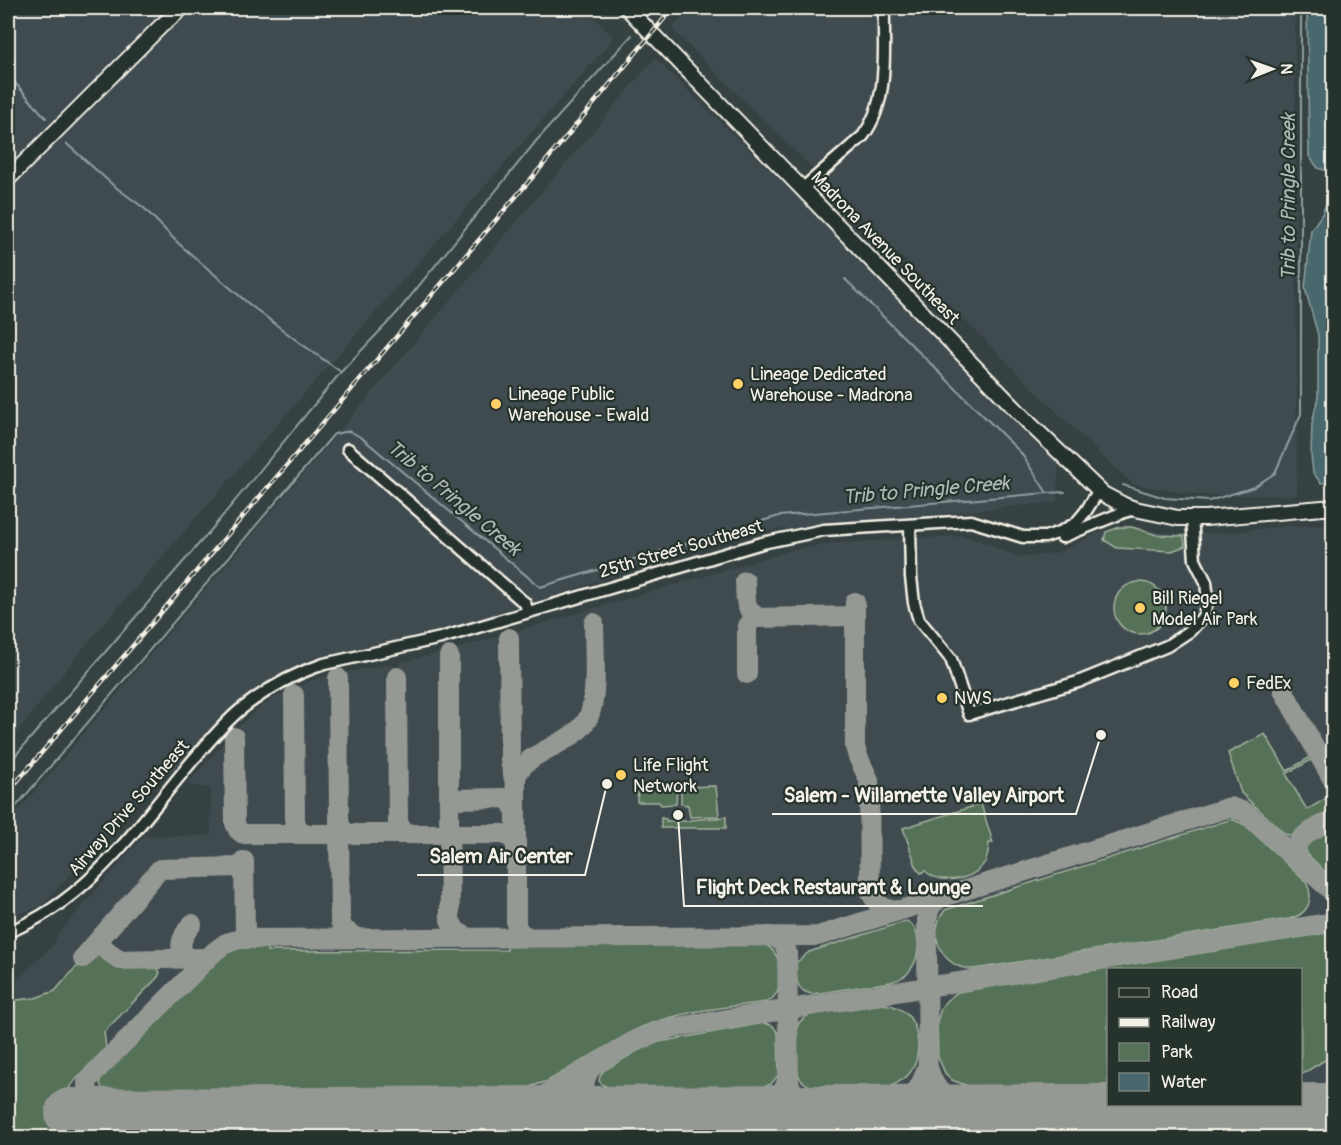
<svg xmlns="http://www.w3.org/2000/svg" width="1341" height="1145" font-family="Pangolin,sans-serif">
	<rect width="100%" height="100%" fill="#364141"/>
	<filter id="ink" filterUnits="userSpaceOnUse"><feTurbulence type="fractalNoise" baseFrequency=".0167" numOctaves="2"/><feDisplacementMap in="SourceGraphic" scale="12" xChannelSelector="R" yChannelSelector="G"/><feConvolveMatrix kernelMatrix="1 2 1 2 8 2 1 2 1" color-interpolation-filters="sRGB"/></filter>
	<g filter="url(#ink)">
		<!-- built -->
		<g fill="#414b4f" fill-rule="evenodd">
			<polygon points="8,8 584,8 614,38 84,647 8,744"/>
			<polygon points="691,8 1295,8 1297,495 1198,495 1133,484 1089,444 672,29"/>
			<polygon points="655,58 1059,452 1057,502 735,534 478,622 314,658 154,785 40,907 8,917 8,823"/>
			<path d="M1125,524L1159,532L1185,534L1233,532L1286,526L1333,525V1137H8V944L12,985L55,943L57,935L144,836H211V788L187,785L233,732L255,711L274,698L316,678L391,664L392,668L398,667L400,662L448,651L793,550L835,543L962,536L976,539L1016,556L1030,557L1060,552L1101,531ZM1108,970H1300V1104H1108Z"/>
		</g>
		<!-- green -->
		<g fill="#557259" stroke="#a4b2a0" stroke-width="1.5">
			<polygon points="1120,527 1132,527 1157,535 1184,536 1185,546 1172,551 1117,548 1104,540 1106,532"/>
			<circle cx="1140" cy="608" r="26"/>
			<polygon points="1265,734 1287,771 1312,756 1313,759 1286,774 1307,810 1333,794 1333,812 1293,836 1285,834 1241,793 1228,753"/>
			<polygon points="640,783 645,785 677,787 676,804 661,805 659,802 637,802 638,785"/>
			<polygon points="716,786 719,816 690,817 688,805 681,804 681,787"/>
			<path d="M981,804L993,843H989C988,852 988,860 982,866C969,882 939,884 925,871L921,873L917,869L903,828Z"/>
			<polygon points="726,817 726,828 661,828 661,818 666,819 666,821 689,821 690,820"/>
			<path d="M1232,819L1245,825L1306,882C1315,899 1308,915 1289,919L974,969C943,970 925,934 945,910Z"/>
			<polygon points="1333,825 1333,879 1308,855 1304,846 1308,840"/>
			<path d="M906,921C922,927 920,957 911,969C907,976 899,980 891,982L813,994C795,992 796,978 796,963L809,952Z"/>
			<polygon points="1333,932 1333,1055 1301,1075 1300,970 1108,970 1108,1093 987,1093 952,1080 945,1073 938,1057 937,1022 941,1008 946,1001 958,992"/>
			<path d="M507,945H766C784,954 787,993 767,1002C723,1008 674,1011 633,1031L548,1081L505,1095L114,1096C105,1094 101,1090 100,1081L104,1074L218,960C233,947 247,946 267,946V951L507,950Z"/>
			<path d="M98,952H103C117,967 135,965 154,964L160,972L158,977L104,1032L106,1048L70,1086V1137H8V1001L35,998L55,991L75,968L86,963Z"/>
			<path d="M883,1004C908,1006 918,1024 918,1048C917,1057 916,1066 909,1074C900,1084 881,1090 868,1093C851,1097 816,1093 802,1081C795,1075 794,1037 797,1027C799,1021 803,1018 809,1015Z"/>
			<polygon points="764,1023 773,1026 778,1033 779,1074 771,1084 747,1094 625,1094 603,1085 599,1081 600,1076 603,1071 637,1051 659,1042"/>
			<polygon points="1317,1125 1333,1125 1333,1137 1296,1137"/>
			<polygon points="1188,1126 1194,1131 1194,1137 960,1137 987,1127"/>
			<polygon points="870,1127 897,1137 493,1137 519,1129"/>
			<polygon points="428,1129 435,1132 438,1137 92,1137 98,1133 107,1130"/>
		</g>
		<!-- water -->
		<polygon fill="#48686e" stroke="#8d9f9f" stroke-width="1.5" points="1307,8 1334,8 1334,482 1321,483 1313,473 1311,455 1312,423 1318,397 1318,335 1305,288 1311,230 1322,214 1329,197 1332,186 1330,172 1318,168 1309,156"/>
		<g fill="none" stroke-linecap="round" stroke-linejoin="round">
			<!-- stream -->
			<g stroke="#8d9f9f" stroke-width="2">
				<polyline points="652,12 655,8"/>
				<polyline points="8,75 46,118"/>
				<polyline points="67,144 114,186 144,208 178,243 249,304 296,340 341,372"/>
				<polyline points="845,279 1021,453 1047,493 1065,492"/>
				<polyline points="1123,485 1165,498 1209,501 1254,487 1275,473 1301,414 1301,8"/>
				<polyline points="8,764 211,530 341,372 396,314 537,140 632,35"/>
				<polyline points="8,816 334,434 350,431 362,438 540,587 779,516 1047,493"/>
			</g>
			<!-- taxiway -->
			<g stroke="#959994" stroke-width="20">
				<path d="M745,581C746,596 743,610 758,617"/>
				<path d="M855,602V747L858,757L869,780L870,890C875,904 885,912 901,910"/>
				<polyline points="509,638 510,761 515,784"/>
				<polyline points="449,656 449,805"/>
				<polyline points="747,674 747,626 753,618 855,616"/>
				<polyline points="397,677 398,822 402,830 410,834"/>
				<polyline points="338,678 339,820 342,830 350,834"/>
				<polyline points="1283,690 1334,782"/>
				<polyline points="294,695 295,821 298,830 308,834"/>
				<polyline points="234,737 235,823 238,830 243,834 504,834 513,839 516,846"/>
				<polyline points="339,823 340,921 344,930 356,937"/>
				<polyline points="244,861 245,932 248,936 253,938"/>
				<path d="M1299,861C1286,838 1318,828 1334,819"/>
				<path d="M192,924C181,937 173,954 196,960"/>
				<path d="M769,936C779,938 785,943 787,953L789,1083C796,1101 807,1106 825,1110"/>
				<polyline points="467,937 456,931 450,920 449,805 456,799 503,798 510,801 515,810"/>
				<path d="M528,937L519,932L516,924V777C527,748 576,746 589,716C598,695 594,647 594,623"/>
				<polyline points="101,938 102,947 120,960 207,958"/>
				<polyline points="83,958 160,869 239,867 244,874"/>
				<path d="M595,1064C582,1076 580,1096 595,1106C601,1110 608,1110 614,1111"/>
				<path d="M929,1070C937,1099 953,1102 978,1110"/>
				<path d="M871,1110C877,1108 884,1109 890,1107C909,1103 921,1088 926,1070"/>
				<path d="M748,1111C753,1109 758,1110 763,1108C778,1104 786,1089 788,1074"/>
				<path d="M876,1111C896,1112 911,1121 922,1138"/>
				<polyline points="81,1138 86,1129 104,1113 88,1098 87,1083 93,1074 215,951 226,943 240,939 818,936 1230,807 1245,812 1334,893"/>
				<polyline points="473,1138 634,1041 671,1028 1334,922"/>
				<polyline points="928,1138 927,920 930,907 942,896"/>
				<path d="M934,1138C945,1119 959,1116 978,1110"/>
			</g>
			<!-- runway -->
			<polyline stroke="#959994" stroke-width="50" points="70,1113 1334,1108"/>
			<!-- minor casing -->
			<g stroke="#f4f1e8" stroke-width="15">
				<g id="minor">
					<path d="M802,189L863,136C890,100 883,50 884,8"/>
					<polyline points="348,449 520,599 525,603 528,612"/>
					<polyline points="910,525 911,577 914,603 919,620 951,659 969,714 1078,682 1167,646 1190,631 1203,617 1208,600 1206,582 1195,560 1192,517"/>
					<polyline points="1062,537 1124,512 1135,509"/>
					<path d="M8,932C90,900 138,825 193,760C208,743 222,725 240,710C265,690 293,674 324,664L441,638L762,543L824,530L971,521L1023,537H1045L1060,532L1076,523L1086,511L1099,490"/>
				</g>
			</g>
			<!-- major casing -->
			<g stroke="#f4f1e8" stroke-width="18">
				<g id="major">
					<polyline points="627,8 1031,425 1103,494 1124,505 1135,509 1178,518 1206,518 1334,507"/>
					<polyline points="8,179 161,26 182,8"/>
				</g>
			</g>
			<!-- minor -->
			<use href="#minor" stroke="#26332d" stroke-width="10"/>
			<!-- major -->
			<use href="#major" stroke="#26332d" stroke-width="14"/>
			<!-- rail casing -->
			<g stroke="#f4f1e8" stroke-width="4.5">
				<polyline id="rail" points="8,792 542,166 673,8"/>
			</g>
			<!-- rail -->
			<use href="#rail" stroke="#26332d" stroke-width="2" stroke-dasharray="7" stroke-linecap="butt"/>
		</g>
	</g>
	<!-- markers -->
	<g fill="#ffd166" stroke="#26332d" stroke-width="2">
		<circle cx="738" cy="384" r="6"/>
		<circle cx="496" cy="404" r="6"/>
		<circle cx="1140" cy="608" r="6"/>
		<circle cx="1234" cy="683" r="6"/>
		<circle cx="942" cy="698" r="6"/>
		<circle cx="621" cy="775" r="6"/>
	</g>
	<g text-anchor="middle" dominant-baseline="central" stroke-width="4.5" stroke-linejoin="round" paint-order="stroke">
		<!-- street labels -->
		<g font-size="18" fill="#f4f1e8" stroke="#26332d">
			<text transform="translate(885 248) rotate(46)">Madrona Avenue Southeast</text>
			<text transform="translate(681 549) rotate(-16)">25th Street Southeast</text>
			<text transform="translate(129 808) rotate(-49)">Airway Drive Southeast</text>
		</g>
		<!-- poi labels -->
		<g font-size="18" fill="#f4f1e8" stroke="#26332d" text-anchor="start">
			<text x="750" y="374">Lineage Dedicated<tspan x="750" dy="21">Warehouse - Madrona</tspan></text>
			<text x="508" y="394">Lineage Public<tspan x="508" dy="21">Warehouse - Ewald</tspan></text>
			<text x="1152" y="598">Bill Riegel<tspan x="1152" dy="21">Model Air Park</tspan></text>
			<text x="1246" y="683">FedEx</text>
			<text x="954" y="698">NWS</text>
			<text x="633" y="765">Life Flight<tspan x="633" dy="21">Network</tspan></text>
		</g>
		<!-- water labels -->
		<g font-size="20" font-style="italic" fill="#afbab7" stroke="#26332d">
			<text transform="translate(1288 197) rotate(-90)">Trib to Pringle Creek</text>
			<text transform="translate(926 490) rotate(-5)">Trib to Pringle Creek</text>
			<text transform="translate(454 498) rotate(40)">Trib to Pringle Creek</text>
		</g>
	</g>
	<!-- callouts -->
	<path fill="none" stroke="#f4f1e8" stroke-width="2" d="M1101 735L1076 814H772M607 784L585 875H417M678 815L684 906H983"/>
	<g fill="#f4f1e8" stroke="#26332d" stroke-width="2">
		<circle cx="1101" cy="735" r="6"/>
		<circle cx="607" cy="784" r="6"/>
		<circle cx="678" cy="815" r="6"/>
	</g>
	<g font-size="20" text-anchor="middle" font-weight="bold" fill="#f4f1e8" stroke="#26332d" stroke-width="4.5" stroke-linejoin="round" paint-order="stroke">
		<text x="924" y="802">Salem - Willamette Valley Airport</text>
		<text x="501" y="863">Salem Air Center</text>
		<text x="833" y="894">Flight Deck Restaurant &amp; Lounge</text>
	</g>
	<!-- margin -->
	<rect width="1341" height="1145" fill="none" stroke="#26332d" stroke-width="30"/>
	<rect x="15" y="15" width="1311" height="1115" fill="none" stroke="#f4f1e8" stroke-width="2" filter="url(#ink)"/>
	<!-- legend -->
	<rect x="1107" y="968" width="195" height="138" fill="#26332d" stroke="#787f78" stroke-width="1.5"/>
	<rect x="1119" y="988" width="30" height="9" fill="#26332d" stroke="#787f78" stroke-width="1.5"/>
	<text x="1161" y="998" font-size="18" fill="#f4f1e8">Road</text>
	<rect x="1119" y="1018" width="30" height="9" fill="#f4f1e8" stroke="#787f78" stroke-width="1.5"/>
	<text x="1161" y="1028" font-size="18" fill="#f4f1e8">Railway</text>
	<rect x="1119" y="1043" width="30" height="18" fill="#557259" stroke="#787f78" stroke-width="1.5"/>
	<text x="1161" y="1058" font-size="18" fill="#f4f1e8">Park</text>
	<rect x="1119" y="1073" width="30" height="18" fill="#48686e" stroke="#787f78" stroke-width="1.5"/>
	<text x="1161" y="1088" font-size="18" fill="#f4f1e8">Water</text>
	<!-- north arrow -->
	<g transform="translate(1272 69) rotate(89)" stroke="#26332d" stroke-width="4.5" paint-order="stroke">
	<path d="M0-4.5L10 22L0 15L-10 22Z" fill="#f4f1e8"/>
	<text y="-9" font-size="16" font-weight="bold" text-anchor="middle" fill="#f4f1e8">N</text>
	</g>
</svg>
